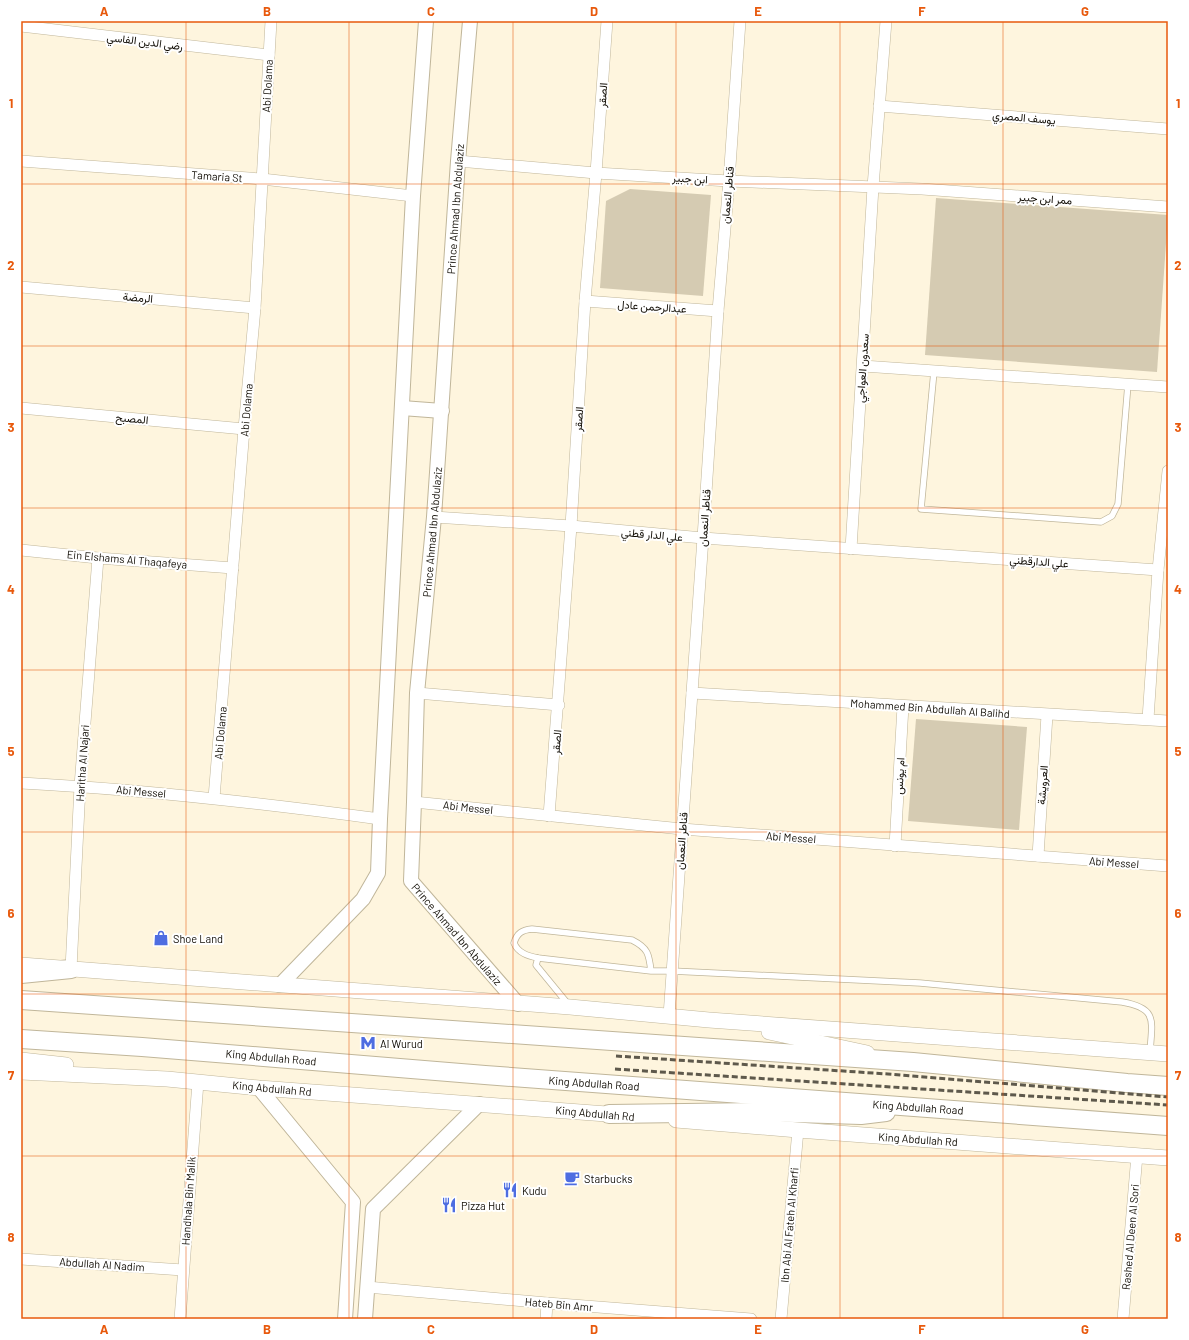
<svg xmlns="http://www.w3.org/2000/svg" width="1189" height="1340" font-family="Barlow,Vazirmatn,sans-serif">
	<rect width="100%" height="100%" fill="#fef5de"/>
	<!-- green -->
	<g fill="#d5cbb2">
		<polygon points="630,189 711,195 703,296 600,288 606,201"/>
		<polygon points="936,198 1168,215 1157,372 925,355"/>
		<polygon points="916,719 1027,727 1019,830 908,821"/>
	</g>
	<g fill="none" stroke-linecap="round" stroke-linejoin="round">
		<!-- service casing -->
		<g stroke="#c0b69a" stroke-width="7">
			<g id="service">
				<polyline points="934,371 921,509 1101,522 1112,516 1118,504 1128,384"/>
				<polyline points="538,958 536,965 568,1004"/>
				<path d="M651,971C649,954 648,948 632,940L532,929C522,930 517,933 514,943C518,953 528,956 538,958L651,971H672L920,983L1122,1002C1158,1008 1152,1021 1150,1052"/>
			</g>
		</g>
		<!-- minor casing -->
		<g stroke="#c0b69a" stroke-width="12">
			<g id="minor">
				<polyline points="21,26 269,55"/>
				<polyline points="879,106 1168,129"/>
				<polyline points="21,161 262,179 413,196"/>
				<polyline points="458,161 596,173 729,181 922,189 1168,207"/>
				<polyline points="21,287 255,308"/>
				<polyline points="585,301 718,311"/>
				<polyline points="863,366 1168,387"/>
				<polyline points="21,408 244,429"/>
				<polyline points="434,517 571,526 703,538 1158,570"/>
				<polyline points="851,549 873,187 886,21"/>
				<polyline points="21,550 98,558 233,568"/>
				<polyline points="417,693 559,705"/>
				<polyline points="692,693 1168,721"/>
				<polyline points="1148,719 1158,570 1168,471"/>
				<path d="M21,783C141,789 260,803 380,819"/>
				<polyline points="214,798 244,429 255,308 271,21"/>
				<polyline points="414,802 682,829 1168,866"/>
				<polyline points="549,816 571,526 585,301 596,173 607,21"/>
				<polyline points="895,846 903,706"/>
				<polyline points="1038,856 1047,715"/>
				<polyline points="71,969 80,786 98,558"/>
				<polyline points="669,1016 703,538 718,311 729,181 740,21"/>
				<polyline points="21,1259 183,1270"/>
				<polyline points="367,1287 547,1303 751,1319"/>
				<polyline points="180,1319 198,1082"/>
				<polyline points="546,1319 547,1303"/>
				<polyline points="781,1319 798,1130"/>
				<polyline points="1123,1319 1137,1155"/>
			</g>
		</g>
		<!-- tertiary casing -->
		<g stroke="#c0b69a" stroke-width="16">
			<g id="tertiary">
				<polyline points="470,21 458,161 434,517 417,693 414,802 411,881 518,1004"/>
				<polyline points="402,408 442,411"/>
				<polyline points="280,985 363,899 378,873 380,819 413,196 426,21"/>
				<polyline points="259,1088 353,1202 345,1319"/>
				<polyline points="365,1319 373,1209 479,1104"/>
			</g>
		</g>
		<!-- secondary casing -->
		<g stroke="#c0b69a" stroke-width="16">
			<g id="secondary">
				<polyline points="21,965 570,1007 709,1020 1168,1054"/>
				<polyline points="769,1032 867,1053"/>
				<polyline points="21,1060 66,1065"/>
				<polyline points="21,1072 167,1079 259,1088 620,1115"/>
				<polyline points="676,1120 798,1130 1168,1158"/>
			</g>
		</g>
		<!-- trunk casing -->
		<g stroke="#c0b69a" stroke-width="20">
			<g id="trunk">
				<polyline points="21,974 71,969"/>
				<polyline points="21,1000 913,1062 1127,1083 1168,1086"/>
				<polyline points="21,1039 142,1047 485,1075 1168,1126"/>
				<polyline points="609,1114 760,1112 861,1115 886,1112"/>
			</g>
		</g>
		<!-- service -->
		<use href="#service" stroke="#fff" stroke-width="5.5"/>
		<!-- minor -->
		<use href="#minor" stroke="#fff" stroke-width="11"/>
		<!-- tertiary -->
		<use href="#tertiary" stroke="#fff" stroke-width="14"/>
		<!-- secondary -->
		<use href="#secondary" stroke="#fff" stroke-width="15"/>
		<!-- trunk -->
		<use href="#trunk" stroke="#fff" stroke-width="18"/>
		<!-- rail -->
		<g stroke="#5e594c" stroke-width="3" stroke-dasharray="6 3" stroke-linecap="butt">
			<polyline points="616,1056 888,1074 1168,1097"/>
			<polyline points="615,1069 1168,1105"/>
		</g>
	</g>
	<!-- grid -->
	<path fill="none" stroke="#e8590c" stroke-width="1" stroke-opacity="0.55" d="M186,21V1319M349,21V1319M513,21V1319M676,21V1319M840,21V1319M1003,21V1319M21,184H1168M21,346H1168M21,508H1168M21,670H1168M21,832H1168M21,994H1168M21,1156H1168"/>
	<!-- icons -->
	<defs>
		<g id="shop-bare" transform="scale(1.2)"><path d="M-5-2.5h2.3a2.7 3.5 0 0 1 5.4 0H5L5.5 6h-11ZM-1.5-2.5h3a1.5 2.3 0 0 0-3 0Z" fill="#4e6de1" stroke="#fff" stroke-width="2.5" paint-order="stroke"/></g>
		<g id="metro-bare" transform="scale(1.2)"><path d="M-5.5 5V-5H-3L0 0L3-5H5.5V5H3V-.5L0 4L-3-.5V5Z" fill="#4e6de1" stroke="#fff" stroke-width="2.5" paint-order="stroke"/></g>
		<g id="cafe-bare" transform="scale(1.2)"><path d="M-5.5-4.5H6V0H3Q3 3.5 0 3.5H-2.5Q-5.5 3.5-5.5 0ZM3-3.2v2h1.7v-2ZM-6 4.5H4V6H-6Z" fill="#4e6de1" stroke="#fff" stroke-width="2.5" paint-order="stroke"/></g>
		<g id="restaurant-bare" transform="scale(1.2)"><path d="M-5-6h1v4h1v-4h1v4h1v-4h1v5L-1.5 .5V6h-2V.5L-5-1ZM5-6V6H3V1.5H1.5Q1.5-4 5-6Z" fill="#4e6de1" stroke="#fff" stroke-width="2.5" paint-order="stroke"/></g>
	</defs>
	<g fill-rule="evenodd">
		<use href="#shop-bare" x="161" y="938"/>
		<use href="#metro-bare" x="368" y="1043"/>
		<use href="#cafe-bare" x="572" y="1178"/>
		<use href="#restaurant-bare" x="510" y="1190"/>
		<use href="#restaurant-bare" x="449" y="1205"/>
	</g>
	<g text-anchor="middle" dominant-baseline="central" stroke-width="4" stroke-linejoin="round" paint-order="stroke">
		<!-- street labels -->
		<g font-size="11" fill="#100c04" stroke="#fff">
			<text transform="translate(145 41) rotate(7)">رضي الدين الفاسي</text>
			<text transform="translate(267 86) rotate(-87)">Abi Dolama</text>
			<text transform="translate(602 95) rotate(-86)">الصقر</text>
			<text transform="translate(1024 117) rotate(5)">يوسف المصري</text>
			<text transform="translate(217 176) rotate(4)">Tamaria St</text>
			<text transform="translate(690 178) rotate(3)">ابن جبير</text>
			<text transform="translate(727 195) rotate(-85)">قناطر النعمان</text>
			<text transform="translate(1045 198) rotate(4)">ممر ابن جبير</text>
			<text transform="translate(455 209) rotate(-86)">Prince Ahmad Ibn Abdulaziz</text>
			<text transform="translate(138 297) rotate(5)">الرمضة</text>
			<text transform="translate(652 306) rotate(4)">عبدالرحمن عادل</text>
			<text transform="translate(862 368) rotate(-86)">سعدون العواجي</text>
			<text transform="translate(246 410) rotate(-85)">Abi Dolama</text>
			<text transform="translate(132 418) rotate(5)">المصبح</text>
			<text transform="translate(578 419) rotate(-86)">الصقر</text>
			<text transform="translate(704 518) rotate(-86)">قناطر النعمان</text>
			<text transform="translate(432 532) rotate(-85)">Prince Ahmad Ibn Abdulaziz</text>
			<text transform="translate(652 534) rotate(5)">علي الدار قطني</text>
			<text transform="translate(127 559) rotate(5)">Ein Elshams Al Thaqafeya</text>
			<text transform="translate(1039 561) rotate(4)">علي الدارقطني</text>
			<text transform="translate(930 708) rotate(4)">Mohammed Bin Abdullah Al Balihd</text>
			<text transform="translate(220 733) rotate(-85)">Abi Dolama</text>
			<text transform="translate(556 742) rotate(-85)">الصقر</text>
			<text transform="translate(82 763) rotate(-86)">Haritha Al Najari</text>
			<text transform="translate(899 776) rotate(-87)">ام يونس</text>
			<text transform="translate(1042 785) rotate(-86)">العرويشة</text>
			<text transform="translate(141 791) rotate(5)">Abi Messel</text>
			<text transform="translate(468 807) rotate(6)">Abi Messel</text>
			<text transform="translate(791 837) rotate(4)">Abi Messel</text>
			<text transform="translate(681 841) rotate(-86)">قناطر النعمان</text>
			<text transform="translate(1114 862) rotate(4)">Abi Messel</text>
			<text transform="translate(457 934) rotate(49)">Prince Ahmad Ibn Abdulaziz</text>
			<text transform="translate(271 1057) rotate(5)">King Abdullah Road</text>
			<text transform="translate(594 1083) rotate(4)">King Abdullah Road</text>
			<text transform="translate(272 1088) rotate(5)">King Abdullah Rd</text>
			<text transform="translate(918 1107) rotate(4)">King Abdullah Road</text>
			<text transform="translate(595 1113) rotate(5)">King Abdullah Rd</text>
			<text transform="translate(918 1139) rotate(4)">King Abdullah Rd</text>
			<text transform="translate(188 1201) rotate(-86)">Handhala Bin Malik</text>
			<text transform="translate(789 1225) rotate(-85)">Ibn Abi Al Fateh Al Kharfi</text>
			<text transform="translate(1130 1237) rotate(-85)">Rashed Al Deen Al Sori</text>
			<text transform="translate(102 1264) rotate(4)">Abdullah Al Nadim</text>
			<text transform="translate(559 1304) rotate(5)">Hateb Bin Amr</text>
		</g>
		<!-- poi labels -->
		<g font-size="11" fill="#100c04" stroke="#fff" text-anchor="start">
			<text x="173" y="938">Shoe Land</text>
			<text x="380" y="1043">Al Wurud</text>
			<text x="584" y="1178">Starbucks</text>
			<text x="522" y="1190">Kudu</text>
			<text x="461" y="1205">Pizza Hut</text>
		</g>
	</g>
	<!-- border -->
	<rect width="1189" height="1340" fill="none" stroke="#ffffff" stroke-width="44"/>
	<rect x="22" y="22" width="1145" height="1296" fill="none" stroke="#e8590c" stroke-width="1.5"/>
	<g font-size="13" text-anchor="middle" font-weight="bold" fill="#e8590c">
		<text x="104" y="16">A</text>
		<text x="267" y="16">B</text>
		<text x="431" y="16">C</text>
		<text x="594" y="16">D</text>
		<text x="758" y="16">E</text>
		<text x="922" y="16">F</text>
		<text x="1085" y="16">G</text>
		<text x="11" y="108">1</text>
		<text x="1178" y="108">1</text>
		<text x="11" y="270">2</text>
		<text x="1178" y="270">2</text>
		<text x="11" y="432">3</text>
		<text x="1178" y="432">3</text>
		<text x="11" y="594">4</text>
		<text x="1178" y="594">4</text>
		<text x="11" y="756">5</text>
		<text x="1178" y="756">5</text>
		<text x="11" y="918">6</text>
		<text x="1178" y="918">6</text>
		<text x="11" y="1080">7</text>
		<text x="1178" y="1080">7</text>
		<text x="11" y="1242">8</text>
		<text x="1178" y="1242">8</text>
		<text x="104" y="1334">A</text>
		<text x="267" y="1334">B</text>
		<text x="431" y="1334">C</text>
		<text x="594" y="1334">D</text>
		<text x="758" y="1334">E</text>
		<text x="922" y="1334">F</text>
		<text x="1085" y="1334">G</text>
	</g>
</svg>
